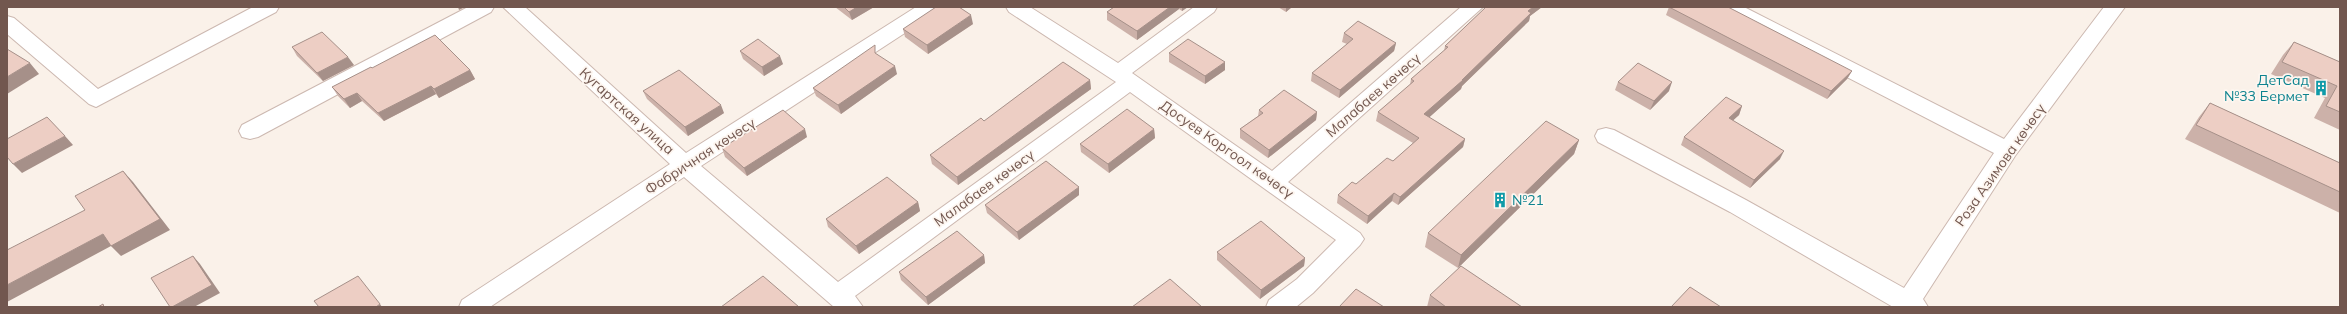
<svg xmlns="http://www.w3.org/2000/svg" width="2347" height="314" font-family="Mulish,sans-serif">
	<rect width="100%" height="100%" fill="#faf1e9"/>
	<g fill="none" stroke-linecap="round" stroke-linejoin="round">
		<!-- minor casing -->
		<g stroke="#ccb8b0" stroke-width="2">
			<g id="minor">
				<polygon points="253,7 279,7 276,12 96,107 89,104 7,34 7,16 14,18 98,89"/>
				<polygon points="468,7 494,7 491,12 258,137 250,139 242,137 239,131 242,125"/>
				<polygon points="503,7 525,7 686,153 916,7 940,7 937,12 701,166 838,282 1116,82 1009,12 1006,7 1030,7 1118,63 1194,7 1217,7 1214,12 1132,73 1272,171 1461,7 1483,7 1288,182 1360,233 1364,239 1360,245 1313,293 1296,307 1266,307 1269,300 1297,279 1336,240 1130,92 855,296 863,307 834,307 684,177 490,307 459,307 462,300 670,164"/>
				<polygon points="1718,7 1744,7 2004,139 2104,7 2125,7 2015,156 1923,299 1928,307 1893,307 1730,212 1598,142 1595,136 1598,130 1606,128 1614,130 1746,200 1904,288 1994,153 1721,12"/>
			</g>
		</g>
		<!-- minor -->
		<use href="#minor" fill="#fff" fill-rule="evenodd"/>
	</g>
	<!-- wall -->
	<g fill="#ccb1a9">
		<polygon points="835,7 874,7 852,20"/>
		<polygon points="1114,7 1188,7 1182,11 1179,9 1137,40 1107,20 1107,12"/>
		<polygon points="1278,7 1292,7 1286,12"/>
		<polygon points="1486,7 1542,7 1530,16 1529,21 1462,86 1461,89 1429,117 1465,139 1463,147 1398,205 1392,201 1367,224 1337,203 1338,195 1393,161 1413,143 1376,121 1378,112 1410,85 1411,79 1444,51 1445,46"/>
		<polygon points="1669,7 1852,71 1847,79 1827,99 1666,15"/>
		<polygon points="973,24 928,54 905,37 903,29"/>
		<polygon points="1344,33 1396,43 1394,51 1339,98 1311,81 1312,73 1347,44 1342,42"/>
		<polygon points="2294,42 2340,62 2340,130 2314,118 2325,98 2271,74 2283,55"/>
		<polygon points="292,47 354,65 323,81 297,56"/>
		<polygon points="740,51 783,64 764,76 743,59"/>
		<polygon points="1169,53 1225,70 1205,84 1169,62"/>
		<polygon points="877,54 897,74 841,114 816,96 813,88"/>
		<polygon points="372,68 470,70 475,79 439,98 436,94 384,121 362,101 350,108 338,96 332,87"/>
		<polygon points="1090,80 1091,89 958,185 932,164 930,155 984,121"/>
		<polygon points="1618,82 1669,91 1650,110 1615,90"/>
		<polygon points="643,91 724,113 688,136 647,99"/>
		<polygon points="2210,103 2340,163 2340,213 2185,139 2199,117"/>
		<polygon points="1742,106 1739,115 1733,120 1780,159 1750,188 1681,145 1684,137"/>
		<polygon points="1259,110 1317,112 1316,120 1268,158 1240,138 1240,129 1258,116"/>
		<polygon points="1154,129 1155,138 1109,173 1081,152 1080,144"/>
		<polygon points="807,137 747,176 725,157 722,148"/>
		<polygon points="1579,140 1574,154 1458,268 1425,247 1428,233"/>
		<polygon points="1079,195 1019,240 987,213 985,205"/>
		<polygon points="918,202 920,211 859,254 828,227 826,219"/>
		<polygon points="1217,252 1305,258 1304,266 1260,299 1217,260"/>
		<polygon points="984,255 985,263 928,305 901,280 899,272"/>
		<polygon points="1430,295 1522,307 1427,307"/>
	</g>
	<!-- shaded-wall -->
	<g fill="#a69089">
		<polygon points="458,7 465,7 459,10"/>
		<polygon points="857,7 874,7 852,20 849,12"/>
		<polygon points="1170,7 1179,7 1179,9 1137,40 1137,31"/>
		<polygon points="1182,7 1188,7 1182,11"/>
		<polygon points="1286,7 1292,7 1286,12"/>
		<polygon points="1533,7 1542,7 1530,16 1529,21 1462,86 1461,89 1423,123 1424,114 1462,80 1528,11"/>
		<polygon points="971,15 973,24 928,54 927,45"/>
		<polygon points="1396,43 1394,51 1339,98 1340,90"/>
		<polygon points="780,56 783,64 764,76 762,67"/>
		<polygon points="348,57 354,65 323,81 317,73"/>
		<polygon points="1225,62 1225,70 1205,84 1205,76"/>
		<polygon points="30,63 39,74 7,94 7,77"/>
		<polygon points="895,66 897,74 841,114 838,105"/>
		<polygon points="470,70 475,79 439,98 434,89"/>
		<polygon points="1852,71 1847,79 1827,99 1831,91"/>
		<polygon points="1090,80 1091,89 958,185 957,177"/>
		<polygon points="1672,82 1669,91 1650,110 1654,101"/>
		<polygon points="431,86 436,94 384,121 378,113"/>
		<polygon points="357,93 362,101 350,108 344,99"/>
		<polygon points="721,105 724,113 688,136 685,127"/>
		<polygon points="1742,106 1739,115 1726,127 1729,118"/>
		<polygon points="1317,112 1316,120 1268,158 1269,150"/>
		<polygon points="805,129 807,137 747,176 744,168"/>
		<polygon points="1154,129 1155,138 1109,173 1108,164"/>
		<polygon points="65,136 73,145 22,173 13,164"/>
		<polygon points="1465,139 1463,147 1398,205 1400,197"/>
		<polygon points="1579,140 1574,154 1458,268 1461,255"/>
		<polygon points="1784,151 1780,159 1750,188 1754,180"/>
		<polygon points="123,171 133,182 170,230 121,256 111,246 7,302 7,285 103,234"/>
		<polygon points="1079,187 1079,195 1019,240 1017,232"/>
		<polygon points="1394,193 1392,201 1367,224 1368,216"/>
		<polygon points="918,202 920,211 859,254 856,246"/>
		<polygon points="984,255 985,263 928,305 926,297"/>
		<polygon points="193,256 200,264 220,293 194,307 172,307"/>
		<polygon points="1305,258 1304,266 1260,299 1261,290"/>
		<polygon points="380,304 382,307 376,307"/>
	</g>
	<!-- building -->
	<g fill="#edcec4" stroke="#a69089">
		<polygon points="844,7 857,7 849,12"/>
		<polygon points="936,7 959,7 971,15 927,45 903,29"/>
		<polygon points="1114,7 1170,7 1137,31 1107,12"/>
		<polygon points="1486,7 1533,7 1528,11 1531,13 1462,80 1463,80 1424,114 1465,139 1400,197 1394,193 1368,216 1338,195 1352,182 1356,184 1387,158 1393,161 1419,138 1378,112 1414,81 1411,79 1448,47 1445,46"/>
		<polygon points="1669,7 1728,7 1852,71 1831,91"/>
		<polygon points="1358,21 1396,43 1340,90 1312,73 1353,39 1344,33"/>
		<polygon points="322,32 348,57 317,73 292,47"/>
		<polygon points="435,35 470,70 434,89 431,86 378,113 357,93 344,99 332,87 371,67 372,68"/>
		<polygon points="758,39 780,56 762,67 740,51"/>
		<polygon points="1188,39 1225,62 1205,76 1169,53"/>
		<polygon points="2294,42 2340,62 2340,112 2326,106 2337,86 2282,62"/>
		<polygon points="875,45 875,53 895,66 838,105 813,88"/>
		<polygon points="7,49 30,63 7,77"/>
		<polygon points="1063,62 1090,80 957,177 930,155 981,118 984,121"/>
		<polygon points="1638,63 1672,82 1654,101 1618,82"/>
		<polygon points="679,70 721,105 685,127 643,91"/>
		<polygon points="1284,90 1317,112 1269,150 1240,129 1263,113 1259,110"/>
		<polygon points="1726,97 1742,106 1729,118 1784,151 1754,180 1684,137"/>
		<polygon points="2210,103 2340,163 2340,192 2196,125"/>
		<polygon points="1127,109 1154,129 1108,164 1080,144"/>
		<polygon points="783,110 805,129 744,168 722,148"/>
		<polygon points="47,117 65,136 13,164 7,157 7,139"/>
		<polygon points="1546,121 1579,140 1461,255 1428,233"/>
		<polygon points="1046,161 1079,187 1017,232 985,205"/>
		<polygon points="123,171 160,219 111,246 103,234 7,285 7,250 85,210 75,196"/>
		<polygon points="887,177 918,202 856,246 826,219"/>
		<polygon points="1261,221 1305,258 1261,290 1217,252"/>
		<polygon points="957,231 984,255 926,297 899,272"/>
		<polygon points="193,256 212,285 172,307 170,307 151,278"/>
		<polygon points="1461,266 1522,307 1446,307 1430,295"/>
		<polygon points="358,276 380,304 376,307 319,307 314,301"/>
		<polygon points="763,276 799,307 721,307"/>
		<polygon points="1170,279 1202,307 1132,307"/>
		<polygon points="1690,287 1721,307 1671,307"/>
		<polygon points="1356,289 1384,307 1339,307"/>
		<polygon points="103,304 104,307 98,307"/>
	</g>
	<!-- icons -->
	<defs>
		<g id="building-bare" transform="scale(1.2)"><path d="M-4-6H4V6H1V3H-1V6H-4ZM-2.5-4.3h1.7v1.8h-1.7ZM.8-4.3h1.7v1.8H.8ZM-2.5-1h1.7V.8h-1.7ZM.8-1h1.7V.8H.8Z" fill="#0f9aa8" stroke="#fdf6f0" stroke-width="2.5" paint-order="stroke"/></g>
	</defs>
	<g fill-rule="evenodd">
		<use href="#building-bare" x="2321" y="88"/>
		<use href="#building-bare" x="1500" y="200"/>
	</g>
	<g text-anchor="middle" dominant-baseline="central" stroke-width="3.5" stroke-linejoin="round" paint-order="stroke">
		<!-- culture labels -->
		<g font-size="14" fill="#0d838f" stroke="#fdf6f0" text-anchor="end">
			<text x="2309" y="80">ДетСад<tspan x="2309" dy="16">№33 Бермет</tspan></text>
			<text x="1512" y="200" text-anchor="start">№21</text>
		</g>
		<!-- street labels -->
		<g font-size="14" fill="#72574f" stroke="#fdf6f0">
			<text transform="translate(1373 95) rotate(-41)">Малабаев көчөсү</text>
			<text transform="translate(627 111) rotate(42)">Кугартская улица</text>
			<text transform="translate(1227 149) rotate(35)">Досуев Коргоол көчөсү</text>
			<text transform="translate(700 156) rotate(-33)">Фабричная көчөсү</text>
			<text transform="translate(2000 165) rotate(-55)">Роза Азимова көчөсү</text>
			<text transform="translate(984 188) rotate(-36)">Малабаев көчөсү</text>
		</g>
	</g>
	<!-- border -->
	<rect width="2347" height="314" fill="none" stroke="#72574f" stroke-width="16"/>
</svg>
